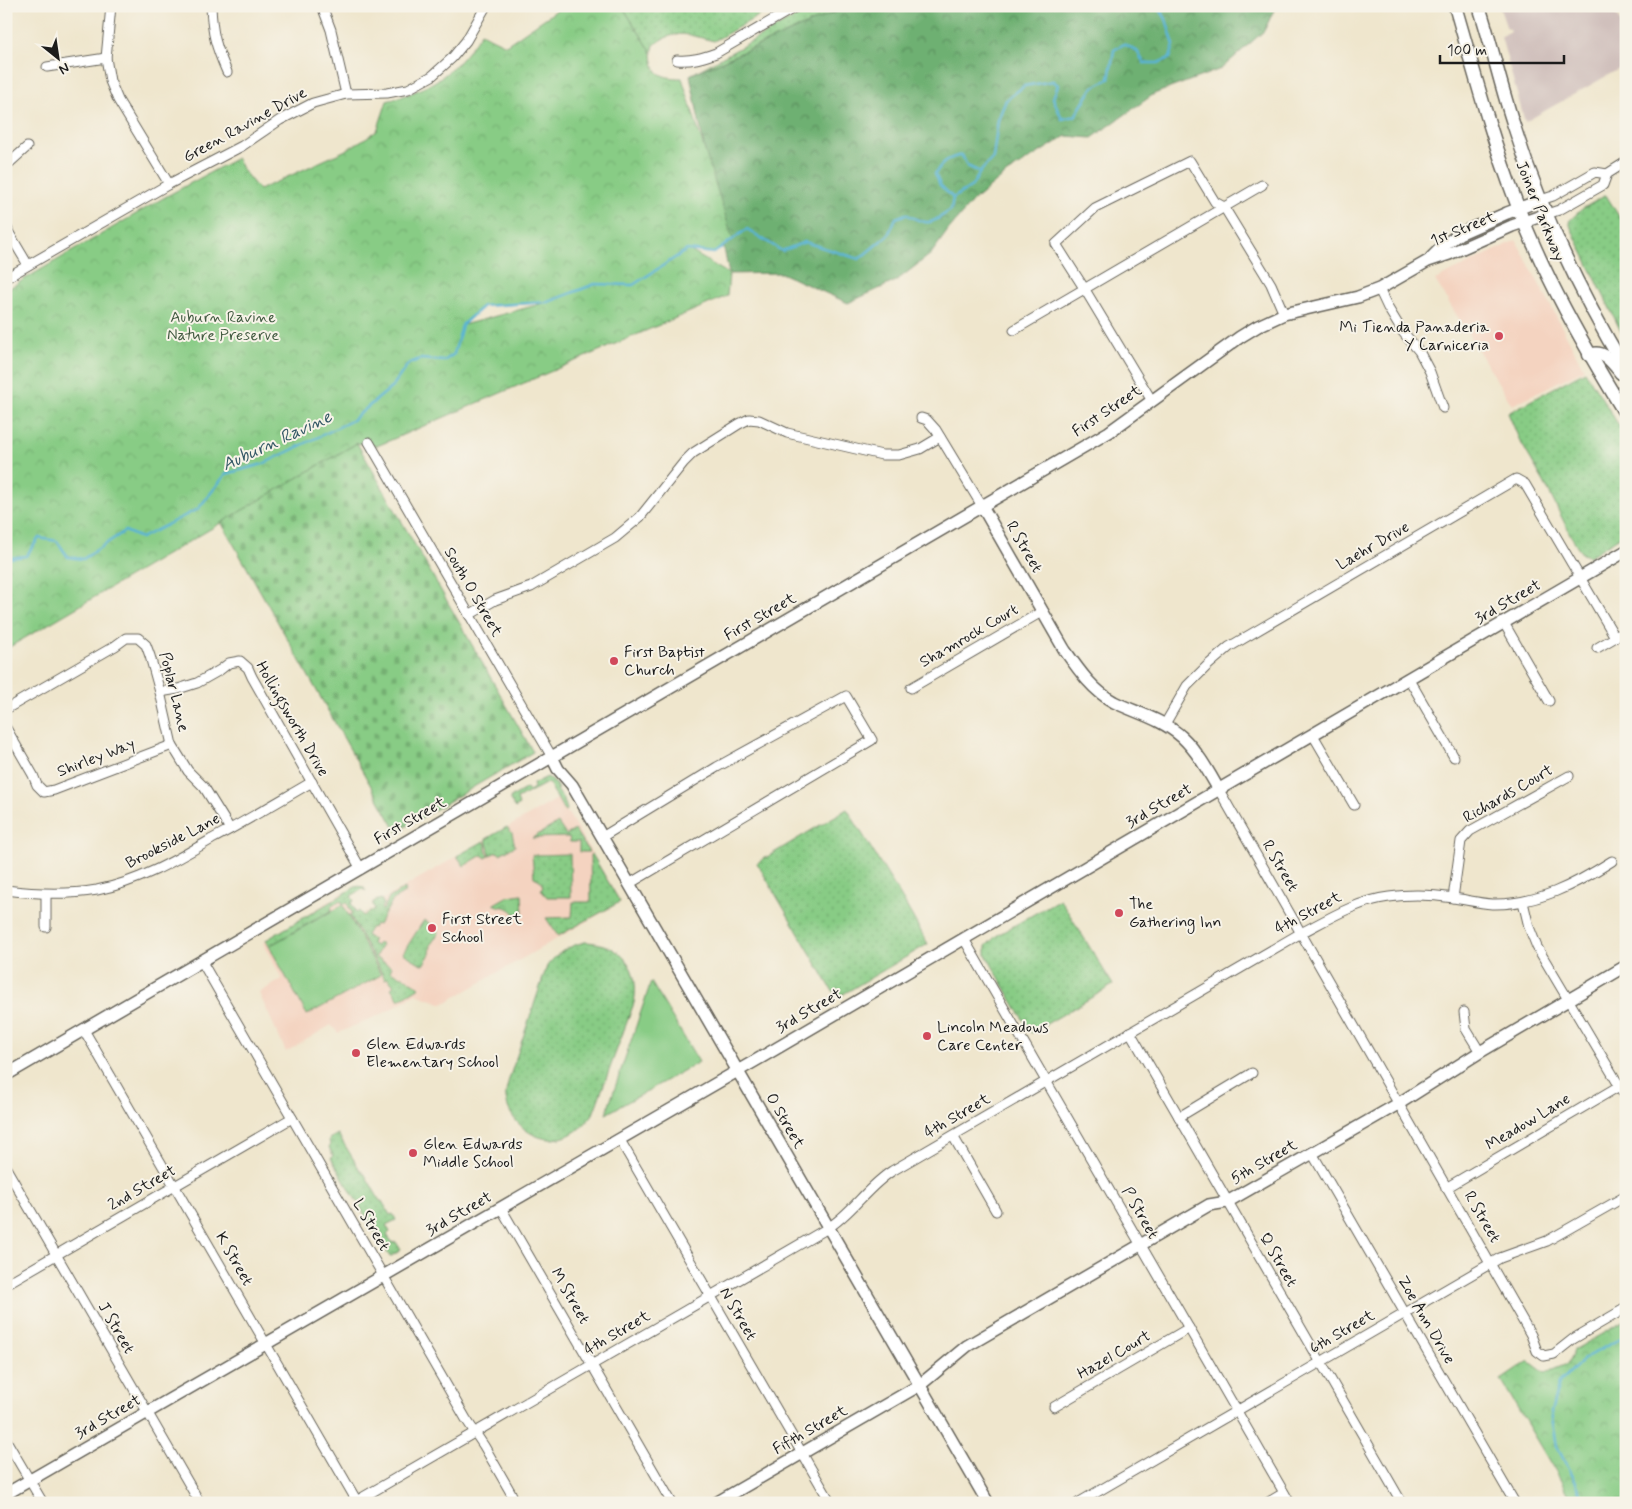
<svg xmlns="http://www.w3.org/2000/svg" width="1632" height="1509" font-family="Mynerve,sans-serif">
	<defs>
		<pattern id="grass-dots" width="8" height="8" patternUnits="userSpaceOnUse" patternTransform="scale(1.25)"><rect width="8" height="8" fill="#88cc85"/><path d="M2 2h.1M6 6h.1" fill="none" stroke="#75af72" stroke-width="1.8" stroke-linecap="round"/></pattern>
		<pattern id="forest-crowns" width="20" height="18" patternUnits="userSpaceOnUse" patternTransform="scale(1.25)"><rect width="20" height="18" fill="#6eb072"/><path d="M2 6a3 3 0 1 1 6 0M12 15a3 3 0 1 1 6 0" fill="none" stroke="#5a8e5d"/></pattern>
		<pattern id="cemetery-stones" width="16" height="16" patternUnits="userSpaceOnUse" patternTransform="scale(1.25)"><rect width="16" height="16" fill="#88cc85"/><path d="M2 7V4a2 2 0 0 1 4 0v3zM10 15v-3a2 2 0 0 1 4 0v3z" fill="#75af72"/></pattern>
		<pattern id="park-crowns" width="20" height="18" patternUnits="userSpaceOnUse" patternTransform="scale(1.25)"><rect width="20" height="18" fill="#88cc85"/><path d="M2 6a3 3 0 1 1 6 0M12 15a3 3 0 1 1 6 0" fill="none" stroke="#75af72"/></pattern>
	</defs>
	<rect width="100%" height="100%" fill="#f7f3e8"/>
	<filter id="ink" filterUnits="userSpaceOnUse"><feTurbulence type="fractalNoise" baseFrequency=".02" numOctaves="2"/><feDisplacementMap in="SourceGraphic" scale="10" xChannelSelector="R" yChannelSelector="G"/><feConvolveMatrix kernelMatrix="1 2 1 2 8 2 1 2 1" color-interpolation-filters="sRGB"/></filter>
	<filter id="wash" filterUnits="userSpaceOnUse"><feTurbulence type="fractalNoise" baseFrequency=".0096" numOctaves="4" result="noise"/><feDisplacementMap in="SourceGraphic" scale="20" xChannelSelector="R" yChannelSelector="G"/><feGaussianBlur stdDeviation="1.12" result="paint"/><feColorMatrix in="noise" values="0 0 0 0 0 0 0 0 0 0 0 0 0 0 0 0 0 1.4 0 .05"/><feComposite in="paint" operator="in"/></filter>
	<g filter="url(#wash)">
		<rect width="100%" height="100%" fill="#efe6cd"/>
		<!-- built -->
		<g fill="#f4d3c0">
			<polygon points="1516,240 1584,369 1512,405 1435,280"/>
			<polygon points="559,798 621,902 443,1004 416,994 386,1012 338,1033 331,1025 286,1052 259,993 282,979 263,943 343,892 357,912 361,915 375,908 376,903"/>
		</g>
		<!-- industrial -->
		<polygon fill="#d0c0bc" points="1499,6 1611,6 1626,32 1626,65 1525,122 1501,37 1510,31 1509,28 1507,29"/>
		<!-- grass -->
		<g fill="url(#grass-dots)" stroke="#527450">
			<path d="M622,6H776L714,41C688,35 677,28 654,45L652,53Z"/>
			<polygon points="816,6 849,6 690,75"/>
			<polygon points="1606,195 1626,228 1626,342 1571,228 1569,221 1582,209"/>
			<polygon points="1585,371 1626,437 1626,533 1590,556 1582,554 1571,536 1544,482 1519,439 1508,413"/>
			<path d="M547,777C552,779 555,783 558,788L557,790C562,797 565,801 567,810L564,811L550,785L547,783L517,799L519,805L515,808L510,801V798H512L513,796L527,788L529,791L534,788L533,784Z"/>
			<polygon points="847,809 903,900 928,944 840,996 832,990 757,863"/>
			<polygon points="558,823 566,835 575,830 589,852 579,852 579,842 570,842 569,837 532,838"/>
			<polygon points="507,827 512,833 515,846 500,854 497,852 490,855 486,839"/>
			<polygon points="484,841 486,844 486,850 489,856 486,858 482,855 464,866 457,856"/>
			<polygon points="570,854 571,897 547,897 541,890 543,887 540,880 534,877 532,855"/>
			<polygon points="592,854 620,902 558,936 546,918 572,917 573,902 591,902 590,855"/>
			<polygon points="357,886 363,887 366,891 363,889 351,896 354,901 351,903 356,912 359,911 363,916 375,909 373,905 373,902 381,899 384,904 381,909 383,910 389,898 405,888 406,892 393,900 378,925 375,924 373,928 371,927 366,935 373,940 372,944 376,946 378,943 382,945 375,957 392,967 390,971 398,975 399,974 400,977 402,976 420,987 399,1000 391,988 394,986 388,978 385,979 350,915 352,913 347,903 343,904 341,901 331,906 332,910 269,946 266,940"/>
			<polygon points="1060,899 1113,985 1031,1033 986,955 986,946 996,936"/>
			<polygon points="424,920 438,928 439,933 431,944 430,954 423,965 403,953"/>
			<path d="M585,942C621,943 641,968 634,1003L593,1114C575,1140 545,1149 520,1125C513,1118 507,1109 506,1098C505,1092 508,1085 509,1079L547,966C557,953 568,946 585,942Z"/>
			<polygon points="338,1134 360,1170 364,1173 380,1201 382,1201 390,1215 393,1214 396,1220 386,1225 390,1232 387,1235 393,1243 396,1242 401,1250 390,1257 331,1158 333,1156 329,1147 330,1146 329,1139"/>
		</g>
		<!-- forest -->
		<polygon fill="url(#forest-crowns)" stroke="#456647" points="849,6 1276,6 1264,31 1221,69 1154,94 1092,138 1066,136 1007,173 972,202 949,229 931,254 896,281 848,303 781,273 729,274 690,75"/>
		<!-- cemetery -->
		<polygon fill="url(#cemetery-stones)" stroke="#527450" points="357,443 533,752 397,832 221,522"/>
		<!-- park -->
		<g fill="url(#park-crowns)" stroke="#527450" fill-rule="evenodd">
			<path d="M563,6H622L652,53C653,75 662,78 682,78L733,240L714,253L689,250L729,274L727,296L377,446L357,443L6,649V290L165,197L237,158L242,169L259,190L346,150L377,131L387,101C433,88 455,73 481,33L506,45ZM544,303L463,325L483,306Z"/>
			<path d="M522,894L523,913L515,914C507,904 502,909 494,904L508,896Z"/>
			<polygon points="1626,1320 1626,1503 1574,1503 1501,1380 1529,1361 1545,1373 1567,1364 1574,1350"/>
		</g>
		<!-- pitch -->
		<g fill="#88cc85" stroke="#527450">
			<polygon points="343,905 381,975 307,1015 269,946"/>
			<polygon points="651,982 699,1062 606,1114"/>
		</g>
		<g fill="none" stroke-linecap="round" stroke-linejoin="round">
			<!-- stream -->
			<g stroke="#59b3d6" stroke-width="2.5">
				<path d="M953,198L940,185L935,174C942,162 948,158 962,155L967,166L980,172"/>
				<path d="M6,550L10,558L26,556L39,538L57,541L68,557L83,559L125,531L141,538L198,509L226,474L263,464L351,421L392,387L408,364L420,359L444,361L454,354L462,325L483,306L548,302L595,284L633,285L687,250L714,253L747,229L782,251L805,242L859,259L888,235L896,218L906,214C929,227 930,224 951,210L953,198L972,186L980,172L993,158L998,120L1006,100L1024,86L1053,81L1058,85L1053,98L1062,119L1075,116L1093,87L1109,79L1114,50L1124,44L1137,51L1144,63H1158L1170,58L1174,45L1166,19L1158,6"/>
				<polyline points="1586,1503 1576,1485 1557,1446 1551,1412 1559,1383 1584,1359 1626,1335"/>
			</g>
		</g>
	</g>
	<g filter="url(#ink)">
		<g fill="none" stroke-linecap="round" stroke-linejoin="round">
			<!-- minor casing -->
			<g stroke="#66635a" stroke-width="11">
				<g id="minor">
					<polyline points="111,6 106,58 110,81 118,100 169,184"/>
					<path d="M211,6C212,34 216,47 227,72"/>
					<polyline points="322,6 331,30 346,94"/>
					<path d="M677,60C692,61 702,58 716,53L797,6"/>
					<polyline points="47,67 106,58"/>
					<polyline points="6,166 27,147"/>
					<polyline points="1541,200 1553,196 1595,172 1607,174"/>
					<polyline points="1547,214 1559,210 1603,185 1607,174 1626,162"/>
					<polyline points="6,225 9,233 28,265"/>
					<polyline points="6,278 169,184 242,146 280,120 313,103 346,94 387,93 408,89 432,76 452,58 466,41 486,6"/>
					<polyline points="1379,289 1388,308 1402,331 1419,351 1430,372 1443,408"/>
					<polyline points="1014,330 1262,185"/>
					<polyline points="1152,401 1084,288 1056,244 1095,208 1190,161 1215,202 1224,207 1271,284 1284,314"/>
					<polyline points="921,418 927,420 936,430 982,506"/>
					<polyline points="369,442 552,757"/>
					<polyline points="469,615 495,600 531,587 615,538 640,517 684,462 693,453 739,424 749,419 759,420 787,433 882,455 899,455 920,449 940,437"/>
					<polyline points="1504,623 1549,701"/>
					<polyline points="1597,648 1626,631"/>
					<polyline points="1409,679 1454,757"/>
					<polyline points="911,688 1043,611"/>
					<polyline points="160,692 178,689 197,683 220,670 229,663 240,661 248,668 252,677 361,869"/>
					<polyline points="6,709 115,646 126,638 138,638 146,645 150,656 160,692 172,745 188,771 204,787 230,829"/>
					<polyline points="1165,724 1187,686 1207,666 1229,647 1516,479 1525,484 1615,637"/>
					<polyline points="6,728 33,775 37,785 44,792 54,790 172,745"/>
					<polyline points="1313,735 1354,805"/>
					<polyline points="1219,790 1531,1335 1537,1351 1544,1356 1554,1354 1573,1339 1626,1308"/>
					<polyline points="602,837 717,767 846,696 872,740 629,884"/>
					<path d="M6,890C37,894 67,895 97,890C139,882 176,860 212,839C246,821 279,801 312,782"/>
					<polyline points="1453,898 1461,841 1470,831 1569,776"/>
					<polyline points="1523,902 1529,927 1537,947 1626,1097"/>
					<polyline points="46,927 46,894"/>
					<polyline points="964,939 1290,1503"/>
					<polyline points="202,962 466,1419 484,1446 511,1493 515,1503"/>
					<polyline points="1464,1012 1466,1029 1480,1052"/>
					<polyline points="84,1030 358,1503"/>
					<polyline points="1130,1032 1402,1503"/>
					<polyline points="1179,1117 1252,1073"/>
					<polyline points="953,1136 996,1211"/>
					<polyline points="620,1140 831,1503"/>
					<polyline points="1312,1153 1515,1503"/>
					<polyline points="6,1168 200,1503"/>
					<polyline points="1446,1188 1626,1082"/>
					<polyline points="501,1208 672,1503"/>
					<polyline points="6,1284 292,1118"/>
					<polyline points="1054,1407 1189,1328"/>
					<polyline points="6,1440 43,1503"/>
					<path d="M353,1503L828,1228C853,1212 867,1187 892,1171L1301,933C1330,918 1357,901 1389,897C1410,894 1434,895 1454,898C1467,900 1479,903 1492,904C1537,905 1576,884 1612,861"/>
					<polyline points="1078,1503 1500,1258 1547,1241 1626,1196"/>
					<polyline points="1267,1503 1284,1493"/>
				</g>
			</g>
			<!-- tertiary casing -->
			<g stroke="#66635a" stroke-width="14">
				<g id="tertiary">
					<polyline points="1431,258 1443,246 1459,234 1507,213 1541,200"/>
					<path d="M982,506L1064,649C1078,669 1092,690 1114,702C1137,713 1162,719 1182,737C1198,752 1208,771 1219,790"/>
					<polyline points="552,757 558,769 572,785 988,1503"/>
					<polyline points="6,1075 1109,432 1240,337 1258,326 1284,314 1358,297 1379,289 1428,261 1449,254 1512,226 1547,214"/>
					<polyline points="6,1494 767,1054 1626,551"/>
					<polyline points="716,1503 920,1385 967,1346 1209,1205 1227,1202 1398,1104 1480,1052 1626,966"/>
				</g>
			</g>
			<!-- secondary casing -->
			<g stroke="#66635a" stroke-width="15">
				<g id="secondary">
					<path d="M1455,6C1474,71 1491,136 1515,199C1543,275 1584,346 1626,415"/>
					<path d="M1479,6C1492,46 1501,87 1514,126C1541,212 1580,293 1626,370"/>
					<path d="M1589,355C1604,349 1613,363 1621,373"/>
				</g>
			</g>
			<!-- minor -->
			<use href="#minor" stroke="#fff" stroke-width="9"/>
			<!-- tertiary -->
			<use href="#tertiary" stroke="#fff" stroke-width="11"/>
			<!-- secondary -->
			<use href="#secondary" stroke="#fff" stroke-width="12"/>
		</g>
	</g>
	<!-- markers -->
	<g fill="#d1495b" stroke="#f7f3e8" stroke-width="2">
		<circle cx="1499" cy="336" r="5"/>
		<circle cx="614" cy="661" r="5"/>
		<circle cx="1119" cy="913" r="5"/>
		<circle cx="432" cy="928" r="5"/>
		<circle cx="927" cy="1036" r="5"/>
		<circle cx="356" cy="1053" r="5"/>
		<circle cx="413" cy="1153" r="5"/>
	</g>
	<g text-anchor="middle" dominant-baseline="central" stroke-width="4" stroke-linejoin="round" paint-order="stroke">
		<!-- street labels -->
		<g font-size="16" fill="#1c1c1c" stroke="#f7f3e8">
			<text transform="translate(245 125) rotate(-29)">Green Ravine Drive</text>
			<text transform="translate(1540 211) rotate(68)">Joiner Parkway</text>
			<text transform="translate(1463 229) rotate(-22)">1st Street</text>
			<text transform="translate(1107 411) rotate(-34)">First Street</text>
			<text transform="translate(1373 546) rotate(-30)">Laehr Drive</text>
			<text transform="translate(1024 547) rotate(60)">R Street</text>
			<text transform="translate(473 592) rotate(60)">South O Street</text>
			<text transform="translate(1508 602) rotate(-30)">3rd Street</text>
			<text transform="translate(760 617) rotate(-30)">First Street</text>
			<text transform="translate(969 636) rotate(-30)">Shamrock Court</text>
			<text transform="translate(174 692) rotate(76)">Poplar Lane</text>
			<text transform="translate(292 719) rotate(60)">Hollingsworth Drive</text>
			<text transform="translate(96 758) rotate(-21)">Shirley Way</text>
			<text transform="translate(1508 794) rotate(-30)">Richards Court</text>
			<text transform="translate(1159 806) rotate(-30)">3rd Street</text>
			<text transform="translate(410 821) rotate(-30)">First Street</text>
			<text transform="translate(173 841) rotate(-27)">Brookside Lane</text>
			<text transform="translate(1280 866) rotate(60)">R Street</text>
			<text transform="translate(1308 913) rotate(-28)">4th Street</text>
			<text transform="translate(809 1011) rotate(-30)">3rd Street</text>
			<text transform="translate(957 1116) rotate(-30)">4th Street</text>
			<text transform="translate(785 1121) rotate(60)">O Street</text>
			<text transform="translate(1528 1122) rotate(-31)">Meadow Lane</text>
			<text transform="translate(1264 1162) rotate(-30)">5th Street</text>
			<text transform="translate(142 1188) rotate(-30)">2nd Street</text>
			<text transform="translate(1140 1213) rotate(60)">P Street</text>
			<text transform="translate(459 1214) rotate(-30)">3rd Street</text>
			<text transform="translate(1482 1217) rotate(60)">R Street</text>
			<text transform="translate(371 1225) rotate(60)">L Street</text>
			<text transform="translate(234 1259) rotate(60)">K Street</text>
			<text transform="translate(1278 1260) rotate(60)">Q Street</text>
			<text transform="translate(570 1296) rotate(60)">M Street</text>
			<text transform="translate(738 1314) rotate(60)">N Street</text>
			<text transform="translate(1426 1320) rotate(60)">Zoe Ann Drive</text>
			<text transform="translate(116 1328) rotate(60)">J Street</text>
			<text transform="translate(1342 1332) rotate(-30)">6th Street</text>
			<text transform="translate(617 1333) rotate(-30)">4th Street</text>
			<text transform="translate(1114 1355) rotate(-30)">Hazel Court</text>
			<text transform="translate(108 1417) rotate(-30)">3rd Street</text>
			<text transform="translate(810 1430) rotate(-30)">Fifth Street</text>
		</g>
		<!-- park labels -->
		<g font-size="16" fill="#425a41" stroke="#f7f3e8">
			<text x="223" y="317">Auburn Ravine<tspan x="223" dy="18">Nature Preserve</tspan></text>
		</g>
		<!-- poi labels -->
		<g font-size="16" fill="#1c1c1c" stroke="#f7f3e8" text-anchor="start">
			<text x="1489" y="327" text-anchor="end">Mi Tienda Panaderia<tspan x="1489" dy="18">Y Carniceria</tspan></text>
			<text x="624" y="652">First Baptist<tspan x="624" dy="18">Church</tspan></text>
			<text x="1129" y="904">The<tspan x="1129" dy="18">Gathering Inn</tspan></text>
			<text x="442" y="919">First Street<tspan x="442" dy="18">School</tspan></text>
			<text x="937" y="1027">Lincoln Meadows<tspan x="937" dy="18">Care Center</tspan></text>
			<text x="366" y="1044">Glen Edwards<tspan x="366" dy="18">Elementary School</tspan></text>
			<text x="423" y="1144">Glen Edwards<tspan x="423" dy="18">Middle School</tspan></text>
		</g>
		<!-- water labels -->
		<g font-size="18" font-style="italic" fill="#345866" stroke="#f7f3e8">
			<text transform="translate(277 441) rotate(-25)">Auburn Ravine</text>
		</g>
	</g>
	<!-- margin -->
	<rect width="1632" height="1509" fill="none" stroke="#f7f3e8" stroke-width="25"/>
	<!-- north arrow -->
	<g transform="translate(58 58) rotate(150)" stroke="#f7f3e8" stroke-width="4" paint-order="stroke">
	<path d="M0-4L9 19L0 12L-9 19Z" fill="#1c1c1c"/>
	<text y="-8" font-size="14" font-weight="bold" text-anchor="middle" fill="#1c1c1c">N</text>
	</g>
	<!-- scale -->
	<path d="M1440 55v8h124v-8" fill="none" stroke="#1c1c1c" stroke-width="2.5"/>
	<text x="1447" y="55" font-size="15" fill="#1c1c1c" stroke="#f7f3e8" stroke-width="4" paint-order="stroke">100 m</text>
</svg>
